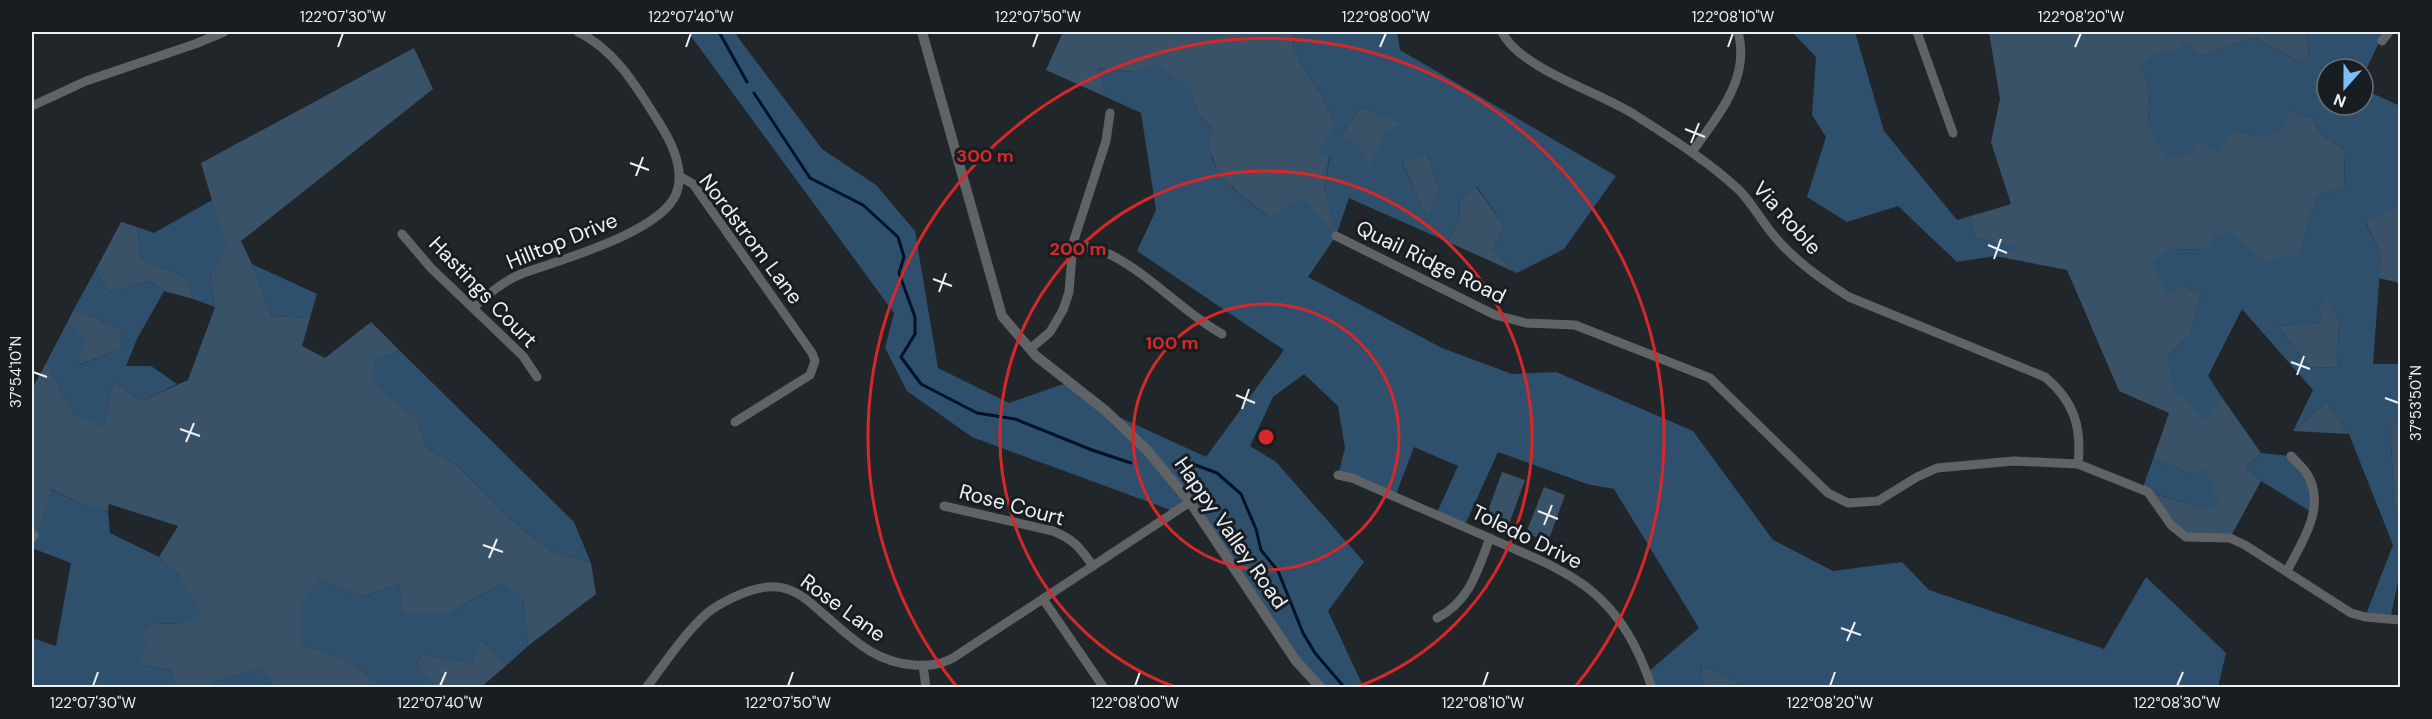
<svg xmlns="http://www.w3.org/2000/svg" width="2432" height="719" font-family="'DM Sans',sans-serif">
	<rect width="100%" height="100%" fill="#21262b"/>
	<!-- green -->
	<g fill="#395267">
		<polygon points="1063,32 1295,32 1292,48 1321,94 1335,125 1324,187 1336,236 1269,217 1242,196 1219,175 1208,145 1211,128 1198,113 1190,89 1134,72 1098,68 1106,97 1046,70"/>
		<polygon points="1989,32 2306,32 2309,55 2302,64 2256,38 2237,43 2203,56 2174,52 2140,64 2150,90 2148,126 2198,141 2234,129 2258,137 2291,111 2312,118 2321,134 2345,150 2344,189 2318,195 2307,227 2300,258 2268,264 2207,249 2169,250 2184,286 2201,294 2191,333 2167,358 2185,397 2205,420 2221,396 2261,453 2246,467 2261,481 2230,538 2186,537 2148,492 2202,508 2192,474 2153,459 2169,413 2119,391 2067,270 1995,256 2018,248 1975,238 1971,216 2011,204 1991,142 2000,99"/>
		<path d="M414,48L433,89L241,241L252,264L272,316L310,318L302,346L325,358L371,322L399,350L375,361L373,382L418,420L427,448L457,465L509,518L551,551L591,563L596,594L528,646L523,599L501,584L449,613H403L399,584L362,597L319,580L301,645C332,653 360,662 380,687H274L261,669L214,682L213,687H175L171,670L139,665L142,634L151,624L183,623L179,576L159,557L178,526L109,504L108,511L93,509L51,489L42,524L32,538V389L46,363L75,415L104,426L113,381L142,401L188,380L215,307L210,275L226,248L201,163Z"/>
		<polygon points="1360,107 1403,123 1369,170 1342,135"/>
		<polygon points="1426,152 1440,192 1427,217 1402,162"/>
		<polygon points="1476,187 1504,225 1492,250 1517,273 1448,242 1459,220 1460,200"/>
		<polygon points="2400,205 2400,283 2378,278 2381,255 2365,221"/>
		<polygon points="121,222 137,227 141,259 188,278 193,299 164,291 151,281 109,292 95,271"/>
		<polygon points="2328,296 2339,322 2337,367 2310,368 2278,326 2322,322 2319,306"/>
		<polygon points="74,309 122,330 120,349 76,366 68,321"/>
		<polygon points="2327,402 2349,434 2293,431"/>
		<polygon points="2390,419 2400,424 2400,517 2394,503"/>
		<polygon points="1502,472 1525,480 1508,527 1485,519"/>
		<polygon points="1544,487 1565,495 1548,542 1526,533"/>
		<polygon points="481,639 507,665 481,687 436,688 416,664 422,654 472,663"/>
		<polygon points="1701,665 1738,682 1735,687 1703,687"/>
	</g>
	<!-- forest -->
	<g fill="#2f506c" fill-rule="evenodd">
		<path d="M688,32H734L822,149L876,185L915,231L938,368L1009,403L1069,382L1106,411L1206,457L1284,350L1137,251L1156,210L1141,113L1106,97L1097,68L1134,72L1154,63L1190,88L1198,113L1211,128C1202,172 1238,193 1269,217L1302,197L1335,234L1324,187L1330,157L1318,150L1335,125L1321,94L1292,48L1295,32H1397L1400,50L1616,176L1564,249L1517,273L1492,250L1504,225L1477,187L1460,200L1459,220L1448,242L1349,198L1336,236L1308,277L1442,348L1512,374L1556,372L1693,431L1773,540L1833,571L1902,562L1929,590L2104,649L2146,577L2226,653L2218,687L1735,688L1738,682L1701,665L1703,687H1652L1647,673L1699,628L1614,489L1587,484L1498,452L1464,527L1436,515L1458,466L1414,447L1395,497L1338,475L1345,448L1338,406L1304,374L1273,397L1250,446L1276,462L1364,562L1328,611L1363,686L1367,687H1321L1296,661L1191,503L1176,512L972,437L907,391L885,348L894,313ZM1360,107L1402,123L1383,134L1370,169L1360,146L1342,135ZM1426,152L1440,192L1427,216L1402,163Z"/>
		<polygon points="1792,32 1855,32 1884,131 1957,220 1971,216 1975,238 2020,248 1995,256 1957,262 1898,206 1847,222 1807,197 1826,137 1812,115 1816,57"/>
		<path d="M2306,32H2380L2383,34L2363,76V69H2327V105H2363V89L2400,106V205L2365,222L2381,255L2373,364H2400V424L2390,420L2394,503L2400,517V572L2390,620L2365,617L2393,545L2349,434L2327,402L2293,431L2313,390L2242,309L2208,376L2221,396L2205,421L2185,397L2174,391L2167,358L2191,333L2201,294L2184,286L2168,296L2152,262L2169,250L2207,249L2214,236L2230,232L2268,264L2285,254L2300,257L2307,227L2318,195L2344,189L2345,150L2321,134L2312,118L2291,111L2279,132L2258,137L2234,129L2217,152L2198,142L2190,155L2167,158L2148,126L2150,90L2140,64L2162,51L2174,52L2186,42L2203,56L2237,43L2256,38L2302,64L2309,55ZM2328,297L2339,322L2337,367L2310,368L2278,326L2323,322L2319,306Z"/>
		<polygon points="212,200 227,248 210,275 215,307 193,299 188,278 141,259 137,227 154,233"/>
		<polygon points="252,264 317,294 310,318 272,316"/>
		<polygon points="95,271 109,292 151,281 164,291 137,339 126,366 151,366 177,384 142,401 113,381 104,427 75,415 46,363 68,321 85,338 77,366 120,349 122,330 74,309"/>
		<polygon points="399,350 574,522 591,563 551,551 509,518 457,465 427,448 418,420 372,382 375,361"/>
		<polygon points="2261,453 2291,456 2307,474 2313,513 2261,481 2246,467"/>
		<polygon points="2153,459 2192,474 2206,468 2219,504 2202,508 2142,490"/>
		<polygon points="50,489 93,509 108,511 110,533 159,557 179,576 202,614 183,623 151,624 142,634 146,646 140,665 171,670 175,687 32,687 32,638 56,646 71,563 32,548 32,538 42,524"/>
		<path d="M319,580L362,597L399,584L404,613H449L501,584L523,598L528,646L507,665L482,640L472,663L422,654L416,664L436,687H380C360,662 332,653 301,645V602Z"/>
		<polygon points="261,669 274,687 213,687 214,682"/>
	</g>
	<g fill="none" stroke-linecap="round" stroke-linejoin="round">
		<!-- stream -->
		<g stroke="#001225" stroke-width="3">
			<polyline points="719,32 747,82"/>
			<polyline points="754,93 810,178 863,205 898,237 904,257 899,273 915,317 915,334 901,357 921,384 977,413 1015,419 1092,450 1131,463"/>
			<polyline points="1182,460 1217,473 1241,494 1256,529 1261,550 1278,571 1303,633 1315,653 1345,688"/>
		</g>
		<!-- minor -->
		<g stroke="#606365" stroke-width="9">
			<path d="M1502,32C1520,69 1600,92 1635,115C1671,138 1708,161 1739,190C1752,203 1762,222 1775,237C1795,261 1822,280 1849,297L2045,377C2074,401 2082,427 2078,464"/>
			<polyline points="1917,32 1953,133"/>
			<polyline points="2382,41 2389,32"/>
			<polyline points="32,106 86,81 195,44 224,32"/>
			<path d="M1692,152C1717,117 1751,78 1738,32"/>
			<polyline points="679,176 693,184 812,353 815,361 810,375 735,422"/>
			<polyline points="402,234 431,268 523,356 537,377"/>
			<polyline points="1336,236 1495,315 1526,323 1575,325 1710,378 1828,493 1848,503 1878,501 1917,477 1937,468 2014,461 2078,464 2148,492 2171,525 2186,537 2230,538 2245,545 2351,613 2365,617 2400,620"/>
			<path d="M1073,243C1086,247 1101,249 1113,256C1153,277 1183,312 1222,334"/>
			<path d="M473,308C487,295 503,281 521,274C559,260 660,233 676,194C686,170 671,141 658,121C637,87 615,50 578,32"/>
			<polyline points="1030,349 1050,332 1063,310 1069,292 1073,243 1106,141 1110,113"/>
			<path d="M1338,475L1352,478C1402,500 1453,522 1503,544C1532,557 1564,569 1589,589C1621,614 1639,649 1652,688"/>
			<path d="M944,506L1053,531C1075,540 1080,548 1093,566"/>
			<polyline points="32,538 34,535"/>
			<path d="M2287,571C2302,542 2327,506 2307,474C2303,467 2296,462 2291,456"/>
			<polyline points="1043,599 1104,688"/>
			<path d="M1437,618C1470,601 1477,571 1490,538"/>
			<polyline points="923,665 926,688"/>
			<path d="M646,688C663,666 692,622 714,608C733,596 765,581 787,589C800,593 811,603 821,612C851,637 873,662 914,665C929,666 939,665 953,658L1190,502"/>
		</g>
		<!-- tertiary -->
		<polyline stroke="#606365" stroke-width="10" points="922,32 1002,316 1036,356 1106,411 1146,449 1190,502 1296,661 1321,688"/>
	</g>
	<!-- ticks -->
	<path fill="none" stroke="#ecf0f3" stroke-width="2" d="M338,47L343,33M686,47L691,33M1033,47L1038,33M1380,47L1386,33M1728,47L1733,33M2075,47L2081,33M1685,129L1705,137M1691,143L1699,123M630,163L649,170M636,176L643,157M1988,245L2007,253M1994,259L2001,239M933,279L952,286M939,292L946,273M2291,362L2310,369M33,372L47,377M2297,375L2304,356M1236,395L1255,403M2385,398L2399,403M1242,409L1249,389M180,429L200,436M186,442L194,423M1538,511L1558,519M1544,525L1552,505M483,545L503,552M489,558L497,539M1841,628L1861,635M1847,641L1855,622M93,686L98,672M440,686L446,672M788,686L793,672M1135,686L1140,672M1483,686L1488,672M1830,686L1835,672M2177,686L2183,672"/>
	<!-- distance rings -->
	<g fill="none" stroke="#d62828" stroke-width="3">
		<circle cx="1266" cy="437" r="133"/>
		<path d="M1175 687A266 266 0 1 1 1357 687"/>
		<path d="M957 687A398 398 0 1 1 1575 687"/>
	</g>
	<g text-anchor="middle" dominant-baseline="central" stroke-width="6" stroke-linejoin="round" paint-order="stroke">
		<!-- street labels -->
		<g font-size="21" fill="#ecf0f3" stroke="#181d21">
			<text transform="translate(1787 218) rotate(48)">Via Roble</text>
			<text transform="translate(751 239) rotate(53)">Nordstrom Lane</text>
			<text transform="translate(562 241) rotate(-22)">Hilltop Drive</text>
			<text transform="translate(1431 262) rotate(26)">Quail Ridge Road</text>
			<text transform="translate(483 292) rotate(46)">Hastings Court</text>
			<text transform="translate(1012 505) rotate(15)">Rose Court</text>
			<text transform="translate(1231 533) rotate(55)">Happy Valley Road</text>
			<text transform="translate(1527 537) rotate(26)">Toledo Drive</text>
			<text transform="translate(843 608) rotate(36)">Rose Lane</text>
		</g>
	</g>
	<circle cx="1266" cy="437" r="9" fill="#d62828" stroke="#181d21" stroke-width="3"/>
	<g font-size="18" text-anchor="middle" font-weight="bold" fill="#d62828" stroke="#181d21" stroke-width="6" stroke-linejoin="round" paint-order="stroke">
		<text x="985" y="162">300 m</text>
		<text x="1078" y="255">200 m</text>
		<text x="1172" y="349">100 m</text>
	</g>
	<!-- border -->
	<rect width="2432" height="719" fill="none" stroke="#181d21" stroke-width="66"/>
	<!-- north arrow -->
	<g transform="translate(2345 87) rotate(201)"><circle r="28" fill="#181d21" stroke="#6d7175" stroke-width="1.5"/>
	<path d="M0-4.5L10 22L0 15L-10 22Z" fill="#7bbef8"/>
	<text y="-9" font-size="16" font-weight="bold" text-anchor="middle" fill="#ecf0f3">N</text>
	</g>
	<rect x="33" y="33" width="2366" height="653" fill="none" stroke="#ecf0f3" stroke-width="2"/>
	<g font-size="15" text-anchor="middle" fill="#ecf0f3">
		<text x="343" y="22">122°07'30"W</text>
		<text x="691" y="22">122°07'40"W</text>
		<text x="1038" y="22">122°07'50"W</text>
		<text x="1386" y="22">122°08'00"W</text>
		<text x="1733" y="22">122°08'10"W</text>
		<text x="2081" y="22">122°08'20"W</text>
		<text transform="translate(16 372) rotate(-90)" y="5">37°54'10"N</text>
		<text transform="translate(2416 403) rotate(-90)" y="5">37°53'50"N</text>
		<text x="93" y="708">122°07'30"W</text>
		<text x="440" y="708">122°07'40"W</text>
		<text x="788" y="708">122°07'50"W</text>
		<text x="1135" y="708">122°08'00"W</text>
		<text x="1483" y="708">122°08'10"W</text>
		<text x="1830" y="708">122°08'20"W</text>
		<text x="2177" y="708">122°08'30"W</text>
	</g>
</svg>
